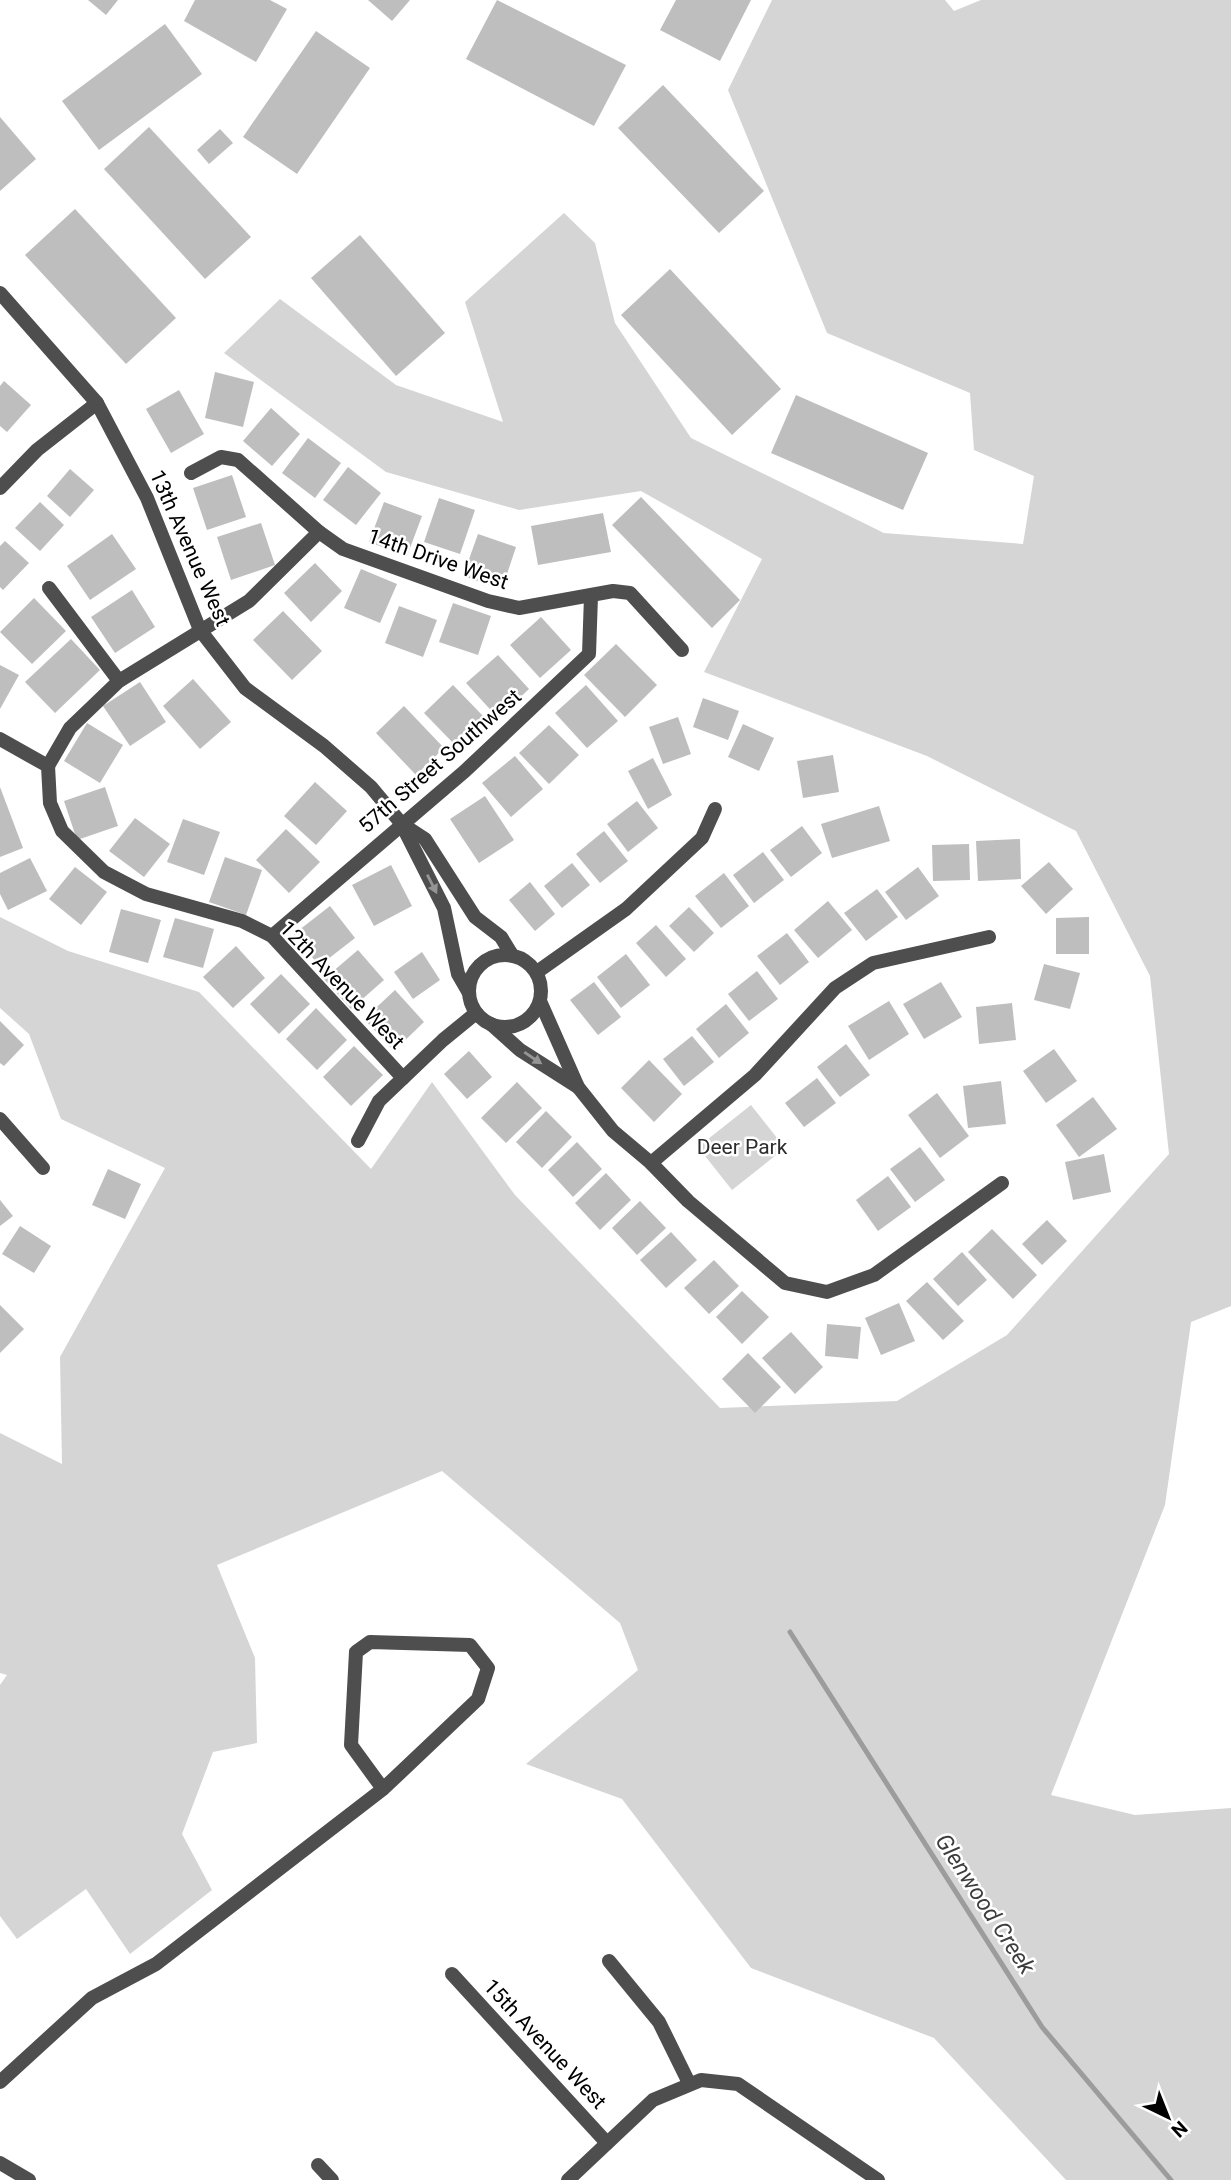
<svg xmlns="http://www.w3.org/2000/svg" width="1231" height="2180" font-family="Roboto,sans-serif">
	<rect width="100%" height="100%" fill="#fff"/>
	<!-- green -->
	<g fill="#d5d5d5">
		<polygon points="772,0 945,0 954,11 981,0 1231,0 1231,1306 1191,1322 1165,1505 1051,1795 1135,1815 1231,1808 1231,2180 1066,2180 934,2038 751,1968 622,1799 526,1764 638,1670 620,1623 442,1471 217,1565 255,1658 257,1743 213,1752 182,1834 212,1890 130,1954 86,1889 17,1939 0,1916 0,1685 7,1675 0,1673 0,1433 62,1464 60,1357 165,1168 61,1119 29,1034 0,1008 0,917 68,951 199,992 371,1169 432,1082 515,1195 720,1408 897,1401 1007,1335 1169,1154 1150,976 1076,831 927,756 704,672 762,559 641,491 519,510 386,472 224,353 280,299 396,385 503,422 465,302 564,213 595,243 615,323 691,438 884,533 1023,544 1034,476 974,450 970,393 827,333 728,90"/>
		<polygon points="751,1105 785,1148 732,1190 698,1147"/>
	</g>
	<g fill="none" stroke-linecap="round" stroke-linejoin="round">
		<!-- stream -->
		<polyline stroke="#9c9c9c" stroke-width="5" points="790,1632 1042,2027 1171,2180"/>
	</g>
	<!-- building -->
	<g fill="#bebebe">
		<polygon points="88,0 118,0 106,15"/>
		<polygon points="195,0 270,0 287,9 256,62 184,21"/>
		<polygon points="368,0 410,0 392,21"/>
		<polygon points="497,0 626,65 594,126 466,59"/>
		<polygon points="676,0 751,0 720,61 660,30"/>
		<polygon points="165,24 202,74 99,150 62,101"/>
		<polygon points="316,31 370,68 297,174 243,137"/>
		<polygon points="663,85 764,191 719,233 618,128"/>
		<polygon points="0,117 36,159 0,191"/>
		<polygon points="149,127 251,237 205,279 104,169"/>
		<polygon points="220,129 233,143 209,164 197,150"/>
		<polygon points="75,209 176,318 126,364 25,255"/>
		<polygon points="360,235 445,333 396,376 311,278"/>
		<polygon points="670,269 781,389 732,435 621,315"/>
		<polygon points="215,372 254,382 243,427 205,418"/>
		<polygon points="4,381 31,405 7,432 0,426 0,386"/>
		<polygon points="179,390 204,434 171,453 146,409"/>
		<polygon points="796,395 928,453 903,510 771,453"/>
		<polygon points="271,408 300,434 272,466 243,441"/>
		<polygon points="308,438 341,463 315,498 282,473"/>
		<polygon points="348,467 381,493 356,525 323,500"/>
		<polygon points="70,469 94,490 70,517 47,496"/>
		<polygon points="232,475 246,517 207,530 193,488"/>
		<polygon points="641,497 740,600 712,628 612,525"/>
		<polygon points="439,498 475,510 460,554 424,542"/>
		<polygon points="40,502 64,525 40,551 15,528"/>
		<polygon points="384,502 422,516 407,556 369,542"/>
		<polygon points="603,513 611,552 538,565 531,526"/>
		<polygon points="261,523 275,565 231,580 217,537"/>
		<polygon points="112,534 136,569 90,600 67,566"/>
		<polygon points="478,534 516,547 502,589 463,576"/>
		<polygon points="5,541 29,563 3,590 0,587 0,546"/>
		<polygon points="315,563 342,591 311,622 284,593"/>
		<polygon points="361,569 397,584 380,623 344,608"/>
		<polygon points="132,590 155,627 115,653 91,617"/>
		<polygon points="34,598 66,631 32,664 0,632"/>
		<polygon points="453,603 491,616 478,655 439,642"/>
		<polygon points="399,606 437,620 423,657 385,643"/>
		<polygon points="283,611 322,651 292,680 253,640"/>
		<polygon points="541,617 571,650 540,678 510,645"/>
		<polygon points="71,639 100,670 55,713 25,682"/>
		<polygon points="616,644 657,685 625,717 584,675"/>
		<polygon points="498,655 529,689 498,718 466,683"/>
		<polygon points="0,665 19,675 0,709"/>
		<polygon points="193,679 231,722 200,749 163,706"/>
		<polygon points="140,682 166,722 130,746 103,706"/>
		<polygon points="453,685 484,717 455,745 424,713"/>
		<polygon points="586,685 618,721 587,748 555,713"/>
		<polygon points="703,698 739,711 728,740 693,727"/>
		<polygon points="404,706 444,748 416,775 376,733"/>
		<polygon points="678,717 691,754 663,764 649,727"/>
		<polygon points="87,723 123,745 100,783 64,761"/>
		<polygon points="743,724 774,738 759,771 728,757"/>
		<polygon points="549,725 579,755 549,784 519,753"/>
		<polygon points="833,755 839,792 803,798 797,761"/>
		<polygon points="515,756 543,789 511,817 482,783"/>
		<polygon points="653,758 672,795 648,809 628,771"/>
		<polygon points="315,782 347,811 316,845 284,816"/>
		<polygon points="0,787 23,848 0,857"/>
		<polygon points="105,787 118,826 77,840 64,801"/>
		<polygon points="485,796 514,840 479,863 450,819"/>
		<polygon points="637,801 658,828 628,852 607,824"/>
		<polygon points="879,806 890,841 832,858 821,824"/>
		<polygon points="135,818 170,844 144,877 109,851"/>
		<polygon points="183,819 220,832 204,875 167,862"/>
		<polygon points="802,826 822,853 791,877 770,850"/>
		<polygon points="286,829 320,862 289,893 256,860"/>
		<polygon points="604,831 628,861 600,883 576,854"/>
		<polygon points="1020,839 1021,879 978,881 976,841"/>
		<polygon points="969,844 970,880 933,881 932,845"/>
		<polygon points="763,852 784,880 754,903 733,875"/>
		<polygon points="225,857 262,870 246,915 209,902"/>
		<polygon points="30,858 47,891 8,910 0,894 0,873"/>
		<polygon points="1049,862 1073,889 1046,914 1021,886"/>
		<polygon points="572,863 590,885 562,908 544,886"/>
		<polygon points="391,865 412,906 374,926 352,885"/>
		<polygon points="75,867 107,892 81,925 49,899"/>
		<polygon points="918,867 939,896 906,920 885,892"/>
		<polygon points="724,873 749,906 721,928 695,896"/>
		<polygon points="530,882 555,914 535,931 509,900"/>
		<polygon points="877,889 898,917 866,941 844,913"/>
		<polygon points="828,901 852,930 818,958 794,930"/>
		<polygon points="330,906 355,938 319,966 294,934"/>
		<polygon points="689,907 714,933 694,952 669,926"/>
		<polygon points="121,909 161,920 148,963 109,952"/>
		<polygon points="1089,917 1089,954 1056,954 1056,918"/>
		<polygon points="175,918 214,929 203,968 163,957"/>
		<polygon points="656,925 686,959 666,977 636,943"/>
		<polygon points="787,933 809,962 780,985 757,956"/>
		<polygon points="236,946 265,978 233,1008 203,977"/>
		<polygon points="358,950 384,980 351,1009 324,979"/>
		<polygon points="422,952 440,980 413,999 394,972"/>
		<polygon points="626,954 650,985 621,1008 597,977"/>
		<polygon points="1044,964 1080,973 1070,1009 1034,1000"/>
		<polygon points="757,971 778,999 749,1021 728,994"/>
		<polygon points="281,974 310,1004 279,1034 250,1004"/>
		<polygon points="594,982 621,1017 598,1035 570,1000"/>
		<polygon points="941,982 962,1017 924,1039 903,1004"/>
		<polygon points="395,990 424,1022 394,1051 364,1019"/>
		<polygon points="889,1001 909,1034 869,1060 848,1026"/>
		<polygon points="1012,1003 1016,1040 979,1044 976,1007"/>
		<polygon points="726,1004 749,1033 719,1058 696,1029"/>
		<polygon points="316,1008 347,1040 317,1070 286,1039"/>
		<polygon points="0,1021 24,1045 4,1066 0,1063"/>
		<polygon points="692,1036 714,1062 684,1086 663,1059"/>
		<polygon points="846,1044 870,1075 840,1097 817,1067"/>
		<polygon points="354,1046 383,1075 351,1106 323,1077"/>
		<polygon points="1054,1049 1077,1081 1046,1103 1023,1071"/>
		<polygon points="469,1051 492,1077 467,1099 444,1074"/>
		<polygon points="649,1060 682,1094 654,1122 621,1088"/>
		<polygon points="817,1078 836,1103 804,1127 785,1103"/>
		<polygon points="1001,1081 1006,1124 968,1128 963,1086"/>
		<polygon points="517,1082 542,1108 506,1143 481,1118"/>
		<polygon points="937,1093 969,1136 940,1158 908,1115"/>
		<polygon points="1093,1097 1117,1129 1079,1157 1056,1125"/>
		<polygon points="546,1111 572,1137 542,1168 516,1142"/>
		<polygon points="577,1142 602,1169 573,1197 548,1170"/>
		<polygon points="920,1147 945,1180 915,1202 890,1169"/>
		<polygon points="1104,1154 1111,1192 1073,1200 1065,1162"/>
		<polygon points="108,1169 141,1184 125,1219 92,1205"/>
		<polygon points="606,1173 631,1200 600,1230 575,1203"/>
		<polygon points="888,1176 911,1207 878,1231 856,1200"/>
		<polygon points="0,1200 13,1216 0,1226"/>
		<polygon points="640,1201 666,1228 637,1255 612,1228"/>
		<polygon points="1047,1220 1067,1241 1042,1265 1022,1244"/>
		<polygon points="20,1226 51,1246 34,1273 2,1254"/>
		<polygon points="992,1229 1037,1275 1013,1299 968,1252"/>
		<polygon points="671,1232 697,1260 666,1288 640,1260"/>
		<polygon points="962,1252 987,1280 958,1306 933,1279"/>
		<polygon points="714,1260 739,1286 709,1314 684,1288"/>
		<polygon points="927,1282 964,1321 943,1340 906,1301"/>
		<polygon points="742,1291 769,1317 742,1344 716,1317"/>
		<polygon points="899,1303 915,1341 881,1355 865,1318"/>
		<polygon points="0,1305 24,1329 0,1353"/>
		<polygon points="827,1324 861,1327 858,1359 825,1356"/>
		<polygon points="791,1332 823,1367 795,1394 762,1358"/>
		<polygon points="748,1353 781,1387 755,1413 722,1379"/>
	</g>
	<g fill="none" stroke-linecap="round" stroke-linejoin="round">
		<!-- minor -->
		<g stroke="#4e4e4e" stroke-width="14">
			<polyline points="191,473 221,457 238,460 319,532 343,549 488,601 519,608 613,591 630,593 682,650"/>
			<polyline points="0,488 37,450 97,403"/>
			<polyline points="49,588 119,681"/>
			<polyline points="0,739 48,766 50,803 62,831 104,872 146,894 242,921 272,936 403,1078"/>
			<polyline points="48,766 70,728 119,681 249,601 319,532"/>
			<polyline points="272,936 465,771 589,654 591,596"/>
			<polyline points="537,972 626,909 702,838 715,809"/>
			<polyline points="540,1001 578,1087 613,1131 651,1163 688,1201 785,1283 827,1292 874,1275 1002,1183"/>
			<polyline points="491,1024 520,1050 578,1087"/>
			<polyline points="0,1119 43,1168"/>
			<polyline points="358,1141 379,1101 443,1040 476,1013"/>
			<polyline points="651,1163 755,1075 835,988 873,963 989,937"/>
			<polyline points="609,1961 659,2022 689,2083"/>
			<polyline points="452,1974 607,2143"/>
			<polyline points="0,2082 92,1998 156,1964 383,1789 478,1699 488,1668 470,1645 370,1642 356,1652 351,1745 383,1789"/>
			<polyline points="318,2165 332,2180"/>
			<polyline points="568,2180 653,2100 701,2080 738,2084 878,2180"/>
		</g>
		<!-- tertiary -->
		<g stroke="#4e4e4e" stroke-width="14">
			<polyline points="0,293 97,403 147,498 200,630 245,688 324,746 371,787 401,823 444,908 458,974 469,993"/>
			<polyline points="402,824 425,839 475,917 501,937 512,955"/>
			<circle cx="505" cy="991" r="36"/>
			<polyline points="0,2163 29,2180"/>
		</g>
	</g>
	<!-- one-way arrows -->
	<defs><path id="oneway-solid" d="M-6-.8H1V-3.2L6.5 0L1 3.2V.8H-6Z" transform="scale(1.75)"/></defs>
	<g fill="#959595">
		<use href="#oneway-solid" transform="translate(432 884) rotate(63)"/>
		<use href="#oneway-solid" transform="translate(533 1058) rotate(34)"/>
	</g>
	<g text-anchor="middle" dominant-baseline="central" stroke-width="5" stroke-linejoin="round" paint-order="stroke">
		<!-- street labels -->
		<g font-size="21" fill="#000" stroke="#fff">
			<text transform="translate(190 548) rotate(66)">13th Avenue West</text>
			<text transform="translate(438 559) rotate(19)">14th Drive West</text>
			<text transform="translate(440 761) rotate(-41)">57th Street Southwest</text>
			<text transform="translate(342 985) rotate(46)">12th Avenue West</text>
			<text transform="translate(545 2044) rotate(47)">15th Avenue West</text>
		</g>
		<!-- park labels -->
		<g font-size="21" fill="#2c2c2c" stroke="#fff">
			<text x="742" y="1147">Deer Park</text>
		</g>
		<!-- water labels -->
		<g font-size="23" font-style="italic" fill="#3d3d3d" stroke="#fff">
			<text transform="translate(985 1904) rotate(57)">Glenwood Creek</text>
		</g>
	</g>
	<!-- north arrow -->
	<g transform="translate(1168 2117) rotate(137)" stroke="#ffffff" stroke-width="5" paint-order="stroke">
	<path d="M0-5L12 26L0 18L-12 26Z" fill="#000000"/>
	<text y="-10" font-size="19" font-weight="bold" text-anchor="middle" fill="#000000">N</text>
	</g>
</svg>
